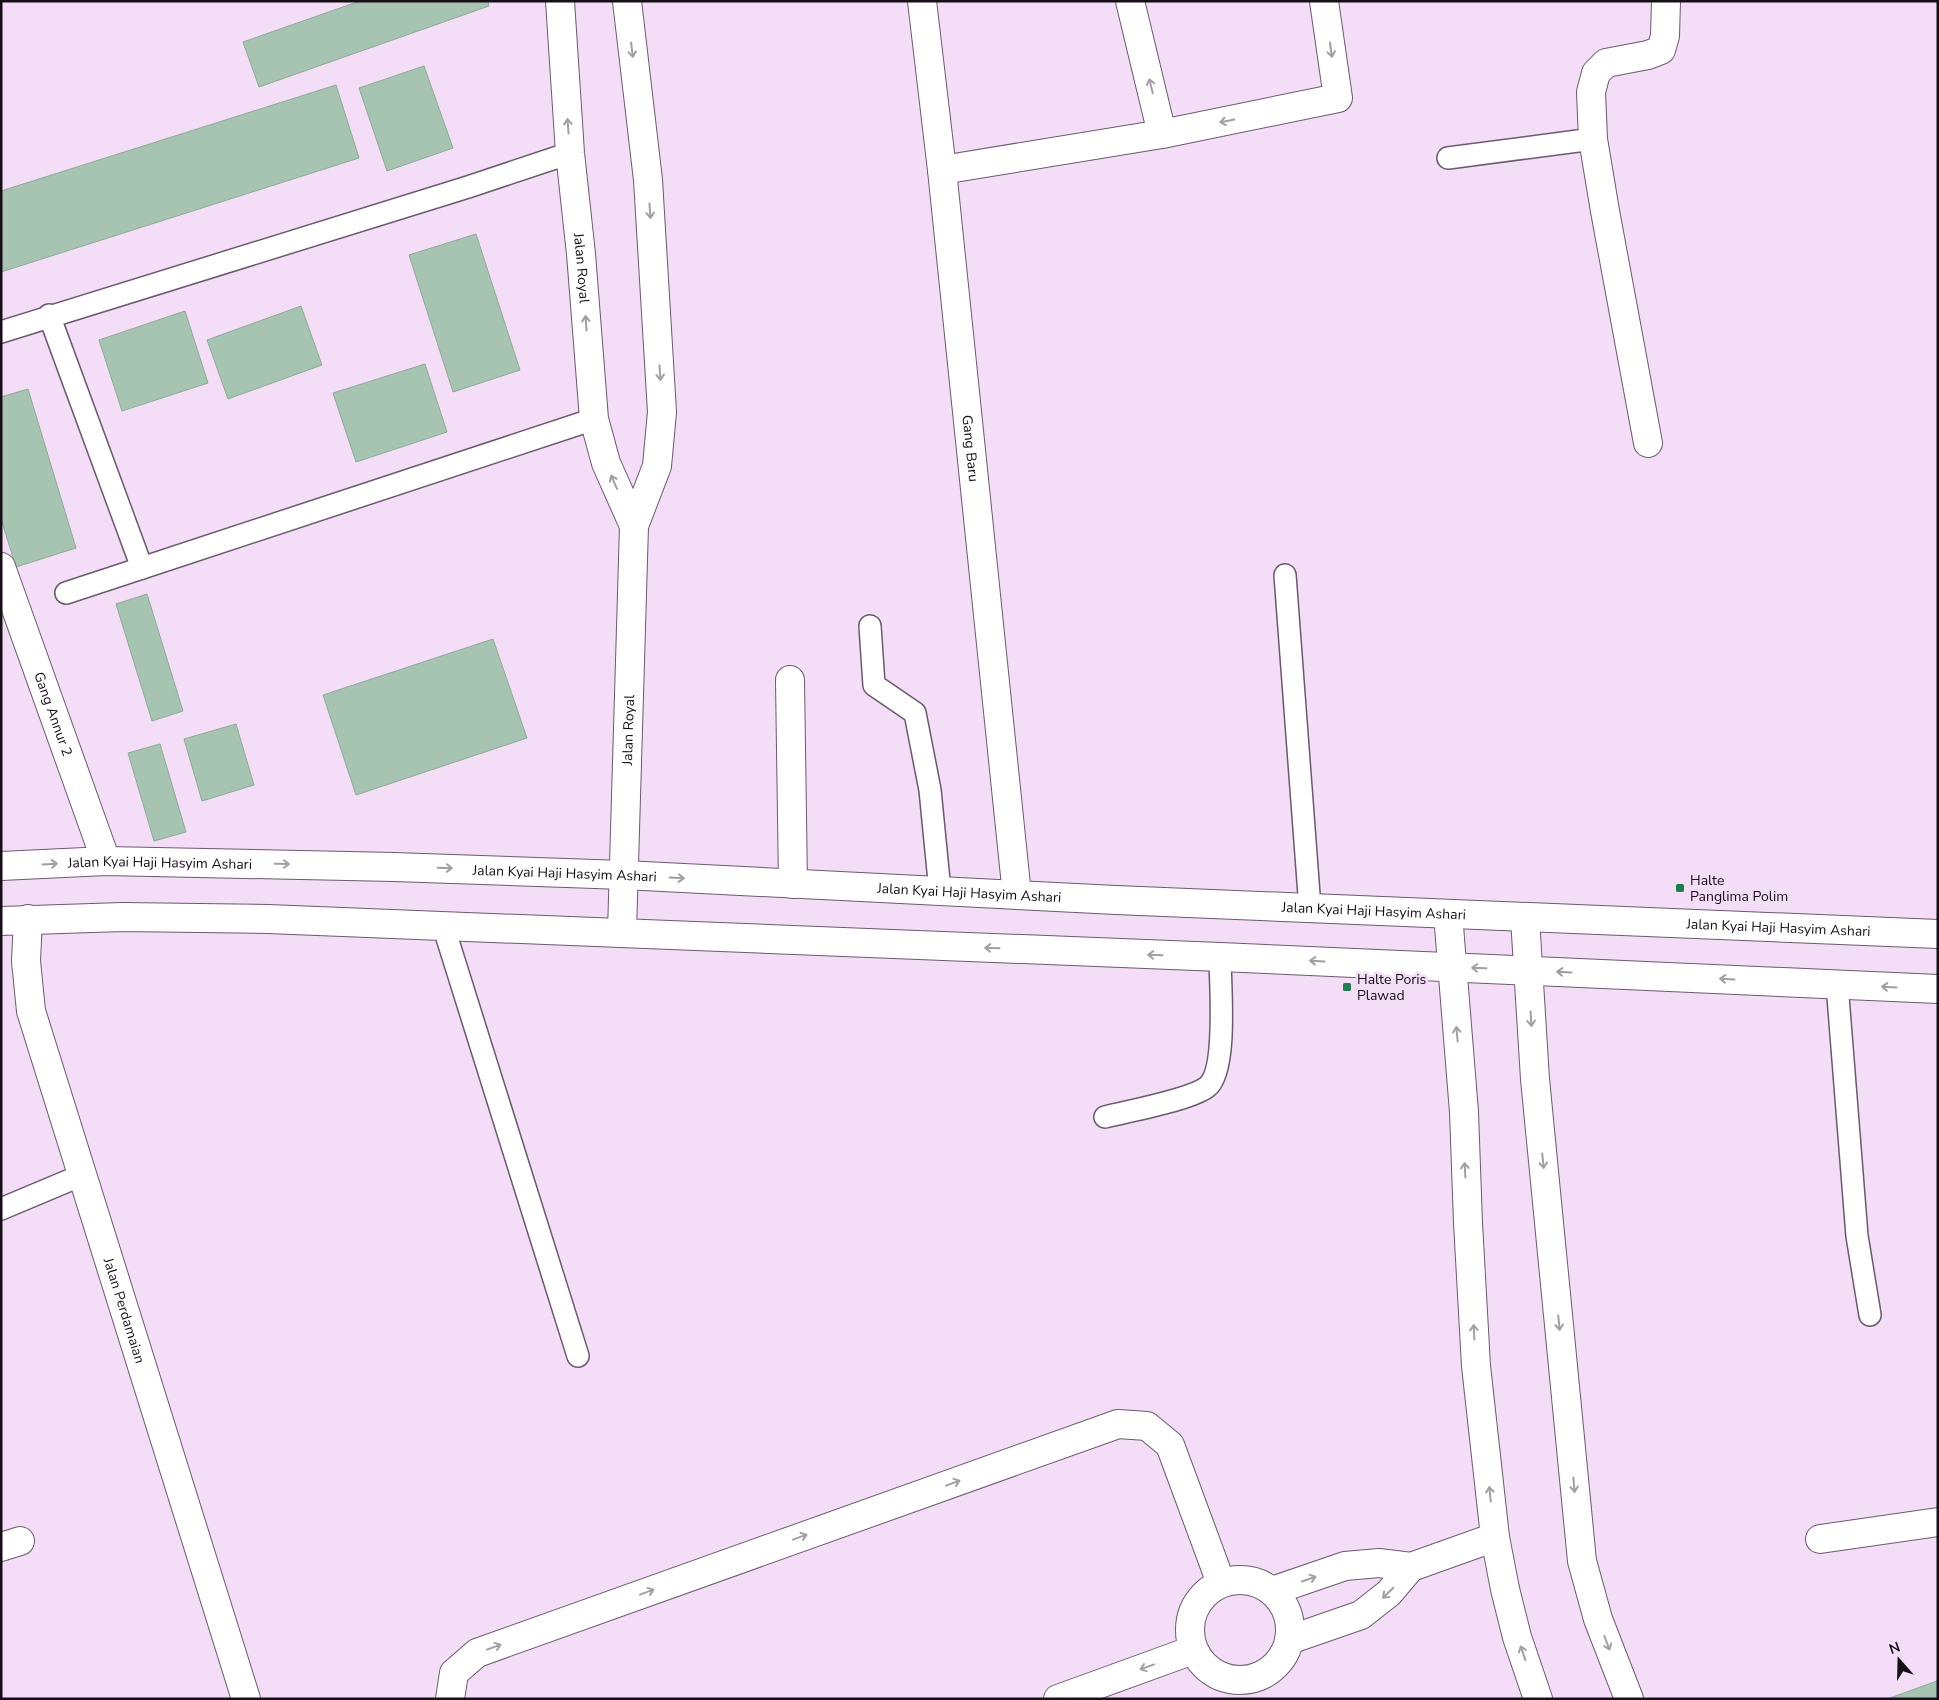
<svg xmlns="http://www.w3.org/2000/svg" width="1939" height="1700" font-family="'Nunito Sans',sans-serif">
	<rect width="100%" height="100%" fill="#f4ddf7"/>
	<!-- building -->
	<g fill="#a6c4b1" stroke="#8daa97">
		<polygon points="360,1 488,1 489,6 259,87 243,42"/>
		<polygon points="424,66 453,148 387,171 359,88"/>
		<polygon points="336,85 359,158 1,272 1,191"/>
		<polygon points="476,234 520,370 453,392 409,255"/>
		<polygon points="301,306 322,365 228,399 207,340"/>
		<polygon points="185,311 208,383 122,411 99,340"/>
		<polygon points="425,364 447,432 356,462 333,393"/>
		<polygon points="28,389 76,548 16,567 1,519 1,397"/>
		<polygon points="147,594 183,711 152,721 116,604"/>
		<polygon points="493,639 527,738 356,795 323,695"/>
		<polygon points="236,724 254,785 202,801 184,739"/>
		<polygon points="160,744 186,832 154,841 128,753"/>
		<polygon points="1937,1681 1938,1699 1887,1699"/>
	</g>
	<g fill="none" stroke-linecap="round" stroke-linejoin="round">
		<!-- lane casing -->
		<g stroke="#6c596f" stroke-width="24">
			<g id="lane">
				<polyline points="1448,158 1593,139"/>
				<polyline points="49,315 142,568 594,419"/>
				<polyline points="1,332 468,187 570,153"/>
				<polyline points="1285,575 1310,908"/>
				<polyline points="66,593 142,568"/>
				<polyline points="870,626 874,685 915,713 930,790 940,891"/>
				<polyline points="443,925 578,1356"/>
				<polyline points="1837,984 1857,1236 1870,1315"/>
				<path d="M1105,1117C1128,1111 1190,1100 1207,1087C1228,1071 1220,984 1220,957"/>
				<polyline points="1,1209 82,1175"/>
			</g>
		</g>
		<!-- street casing -->
		<g stroke="#6c596f" stroke-width="30">
			<g id="street">
				<path id="s1" d="M922,1L942,170L1017,895"/>
				<polyline points="1130,1 1162,134"/>
				<polyline points="942,170 1162,134 1338,98 1324,1"/>
				<polyline points="1648,443 1605,211 1593,139 1591,92 1596,73 1606,63 1648,55 1661,50 1665,36 1666,1"/>
				<path id="s2" d="M1,567L106,861"/>
				<polyline points="790,680 793,884"/>
				<polyline points="1448,914 1464,1112 1468,1223 1476,1366 1495,1537 1505,1589 1517,1637 1538,1699"/>
				<polyline points="1525,918 1535,1079 1582,1561 1598,1619 1629,1699"/>
				<path id="s3" d="M28,919L26,961L31,1011L246,1699"/>
				<polyline points="1820,1539 1938,1522"/>
				<polyline points="1,1547 20,1541"/>
				<circle cx="1240" cy="1630" r="50"/>
				<polyline points="1272,1591 1345,1566 1379,1563 1411,1567 1495,1537"/>
				<polyline points="1289,1640 1361,1615 1389,1593 1411,1567"/>
				<polyline points="450,1699 454,1673 477,1653 1118,1424 1147,1426 1170,1445 1221,1583"/>
				<polyline points="1058,1699 1193,1650"/>
			</g>
		</g>
		<!-- secondary casing -->
		<g stroke="#6c596f" stroke-width="30">
			<g id="secondary">
				<path id="s4" d="M560,1L570,153L581,254L594,419L606,463L634,526"/>
				<path id="s5" d="M622,932L634,526L657,466L662,412L648,180L627,1"/>
			</g>
		</g>
		<!-- primary casing -->
		<g stroke="#6c596f" stroke-width="30">
			<g id="primary">
				<path id="s6" d="M1,866L106,861L394,867L624,875L1116,900L1938,934"/>
				<polyline points="1,921 123,917 268,919 1220,957 1938,989"/>
			</g>
		</g>
		<!-- lane -->
		<use href="#lane" stroke="#fff" stroke-width="21"/>
		<!-- street -->
		<use href="#street" stroke="#fff" stroke-width="28"/>
		<!-- secondary -->
		<use href="#secondary" stroke="#fff" stroke-width="28"/>
		<!-- primary -->
		<use href="#primary" stroke="#fff" stroke-width="28"/>
	</g>
	<!-- one-way arrows -->
	<defs><path id="oneway-shaft" d="M-6 0H5M1.5-3L5.5 0L1.5 3" fill="none" stroke-width="1.6" stroke-linecap="round" stroke-linejoin="round" transform="scale(1.25)"/></defs>
	<g stroke="#a29fa3">
		<use href="#oneway-shaft" transform="translate(632 50) rotate(83)"/>
		<use href="#oneway-shaft" transform="translate(1331 50) rotate(82)"/>
		<use href="#oneway-shaft" transform="translate(1151 86) rotate(-104)"/>
		<use href="#oneway-shaft" transform="translate(1227 121) rotate(168)"/>
		<use href="#oneway-shaft" transform="translate(568 126) rotate(-94)"/>
		<use href="#oneway-shaft" transform="translate(650 211) rotate(86)"/>
		<use href="#oneway-shaft" transform="translate(586 323) rotate(-94)"/>
		<use href="#oneway-shaft" transform="translate(660 373) rotate(86)"/>
		<use href="#oneway-shaft" transform="translate(614 482) rotate(-114)"/>
		<use href="#oneway-shaft" transform="translate(50 864) rotate(-3)"/>
		<use href="#oneway-shaft" transform="translate(282 864) rotate(1)"/>
		<use href="#oneway-shaft" transform="translate(445 868) rotate(2)"/>
		<use href="#oneway-shaft" transform="translate(677 878) rotate(3)"/>
		<use href="#oneway-shaft" transform="translate(992 948) rotate(-178)"/>
		<use href="#oneway-shaft" transform="translate(1155 955) rotate(-178)"/>
		<use href="#oneway-shaft" transform="translate(1317 961) rotate(-177)"/>
		<use href="#oneway-shaft" transform="translate(1479 968) rotate(-178)"/>
		<use href="#oneway-shaft" transform="translate(1564 972) rotate(-177)"/>
		<use href="#oneway-shaft" transform="translate(1727 979) rotate(-177)"/>
		<use href="#oneway-shaft" transform="translate(1889 987) rotate(-177)"/>
		<use href="#oneway-shaft" transform="translate(1531 1019) rotate(87)"/>
		<use href="#oneway-shaft" transform="translate(1457 1034) rotate(-95)"/>
		<use href="#oneway-shaft" transform="translate(1543 1161) rotate(84)"/>
		<use href="#oneway-shaft" transform="translate(1465 1170) rotate(-93)"/>
		<use href="#oneway-shaft" transform="translate(1559 1323) rotate(84)"/>
		<use href="#oneway-shaft" transform="translate(1474 1332) rotate(-93)"/>
		<use href="#oneway-shaft" transform="translate(953 1483) rotate(-20)"/>
		<use href="#oneway-shaft" transform="translate(1574 1485) rotate(85)"/>
		<use href="#oneway-shaft" transform="translate(1490 1494) rotate(-96)"/>
		<use href="#oneway-shaft" transform="translate(800 1537) rotate(-20)"/>
		<use href="#oneway-shaft" transform="translate(1309 1579) rotate(-19)"/>
		<use href="#oneway-shaft" transform="translate(647 1592) rotate(-20)"/>
		<use href="#oneway-shaft" transform="translate(1388 1593) rotate(136)"/>
		<use href="#oneway-shaft" transform="translate(1607 1643) rotate(69)"/>
		<use href="#oneway-shaft" transform="translate(494 1647) rotate(-20)"/>
		<use href="#oneway-shaft" transform="translate(1523 1653) rotate(-109)"/>
		<use href="#oneway-shaft" transform="translate(1147 1667) rotate(160)"/>
	</g>
	<!-- markers -->
	<g fill="#247c50" stroke="#f4ddf7" stroke-width="2">
		<rect x="1675" y="883" width="10" height="10" rx="2.5"/>
		<rect x="1342" y="982" width="10" height="10" rx="2.5"/>
	</g>
	<g text-anchor="middle" dominant-baseline="central" stroke-width="5" stroke-linejoin="round" paint-order="stroke">
		<!-- street labels -->
		<g font-size="14" fill="#160f18" stroke="#f4ddf7">
			<text stroke="none"><textPath href="#s4" startOffset="268">Jalan Royal</textPath></text>
			<text stroke="none"><textPath href="#s1" startOffset="450">Gang Baru</textPath></text>
			<text stroke="none"><textPath href="#s2" startOffset="156">Gang Annur 2</textPath></text>
			<text stroke="none"><textPath href="#s5" startOffset="202">Jalan Royal</textPath></text>
			<text stroke="none"><textPath href="#s6" startOffset="159">Jalan Kyai Haji Hasyim Ashari</textPath></text>
			<text stroke="none"><textPath href="#s6" startOffset="564">Jalan Kyai Haji Hasyim Ashari</textPath></text>
			<text stroke="none"><textPath href="#s6" startOffset="969">Jalan Kyai Haji Hasyim Ashari</textPath></text>
			<text stroke="none"><textPath href="#s6" startOffset="1374">Jalan Kyai Haji Hasyim Ashari</textPath></text>
			<text stroke="none"><textPath href="#s6" startOffset="1779">Jalan Kyai Haji Hasyim Ashari</textPath></text>
			<text stroke="none"><textPath href="#s3" startOffset="406">Jalan Perdamaian</textPath></text>
		</g>
		<!-- poi labels -->
		<g font-size="14" fill="#160f18" stroke="#f4ddf7" text-anchor="start">
			<text x="1690" y="880">Halte<tspan x="1690" dy="16">Panglima Polim</tspan></text>
			<text x="1357" y="979">Halte Poris<tspan x="1357" dy="16">Plawad</tspan></text>
		</g>
	</g>
	<!-- border -->
	<rect width="1939" height="1700" fill="none" stroke="#160f18" stroke-width="5"/>
	<!-- north arrow -->
	<g transform="translate(1899 1660) rotate(340)" stroke="#f4ddf7" stroke-width="4" paint-order="stroke">
	<path d="M0-4L9 19L0 12L-9 19Z" fill="#160f18"/>
	<text y="-8" font-size="14" font-weight="bold" text-anchor="middle" fill="#160f18">N</text>
	</g>
</svg>
